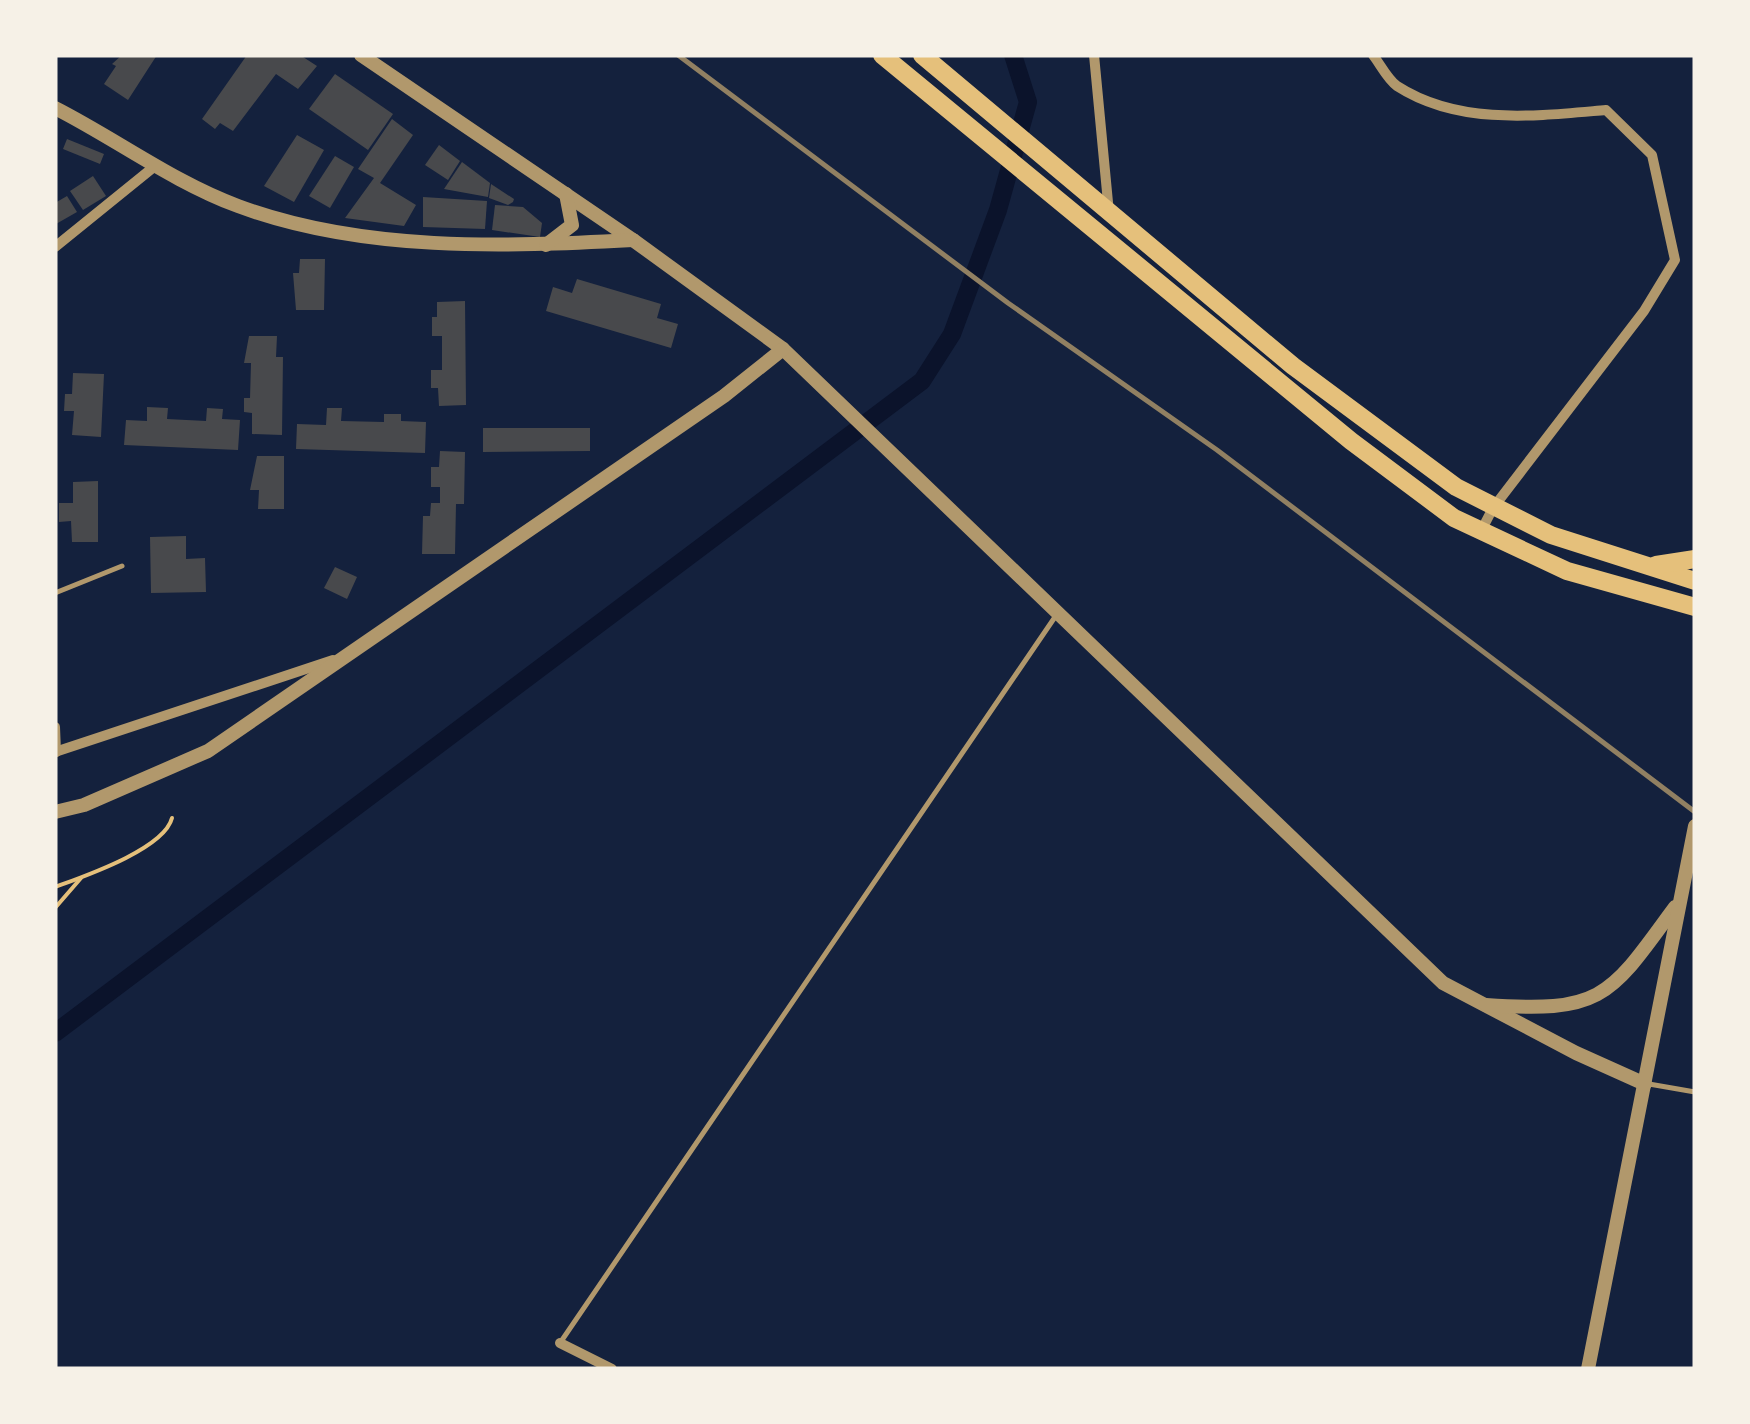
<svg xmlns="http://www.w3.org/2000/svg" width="1750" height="1424" font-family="Inter,sans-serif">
	<rect width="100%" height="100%" fill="#14213d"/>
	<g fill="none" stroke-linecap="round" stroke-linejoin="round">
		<!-- canal -->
		<polyline stroke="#0b132b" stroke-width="18" points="55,1033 922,381 952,334 998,210 1028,102 1013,55"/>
	</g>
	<!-- building -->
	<g fill="#48494c">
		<polygon points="122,55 157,55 128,100 104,84 116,66 112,64"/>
		<polygon points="247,55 300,55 317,66 298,89 276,74 233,131 220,123 215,129 202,119"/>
		<polygon points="335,74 393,114 368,150 309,109"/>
		<polygon points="392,119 413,135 380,183 416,205 404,226 345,218 374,178 358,169"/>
		<polygon points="297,135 324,150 294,202 264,186"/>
		<polygon points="67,139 104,154 100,164 63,149"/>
		<polygon points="439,145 460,161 448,180 425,165"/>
		<polygon points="335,156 354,167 330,208 309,196"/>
		<polygon points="462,162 490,183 488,197 444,189"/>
		<polygon points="93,176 106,196 83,210 70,191"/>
		<polygon points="491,184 514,199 513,202 508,205 489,198"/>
		<polygon points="67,196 77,212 56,224 55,203"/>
		<polygon points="423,197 487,201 485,229 423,227"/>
		<polygon points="495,205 523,207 542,223 540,237 492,230"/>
		<polygon points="300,259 325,259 324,310 296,310 293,273 299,273"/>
		<polygon points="577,279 661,304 657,318 678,324 671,348 546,311 553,287 572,293"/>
		<polygon points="465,301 466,405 439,406 438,388 431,388 431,370 442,370 442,336 432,336 432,317 437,317 437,302"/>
		<polygon points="249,336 277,336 276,357 283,357 282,435 252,434 252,413 244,412 244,398 250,398 251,363 244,363"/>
		<polygon points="73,373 104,374 101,437 72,435 74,411 64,411 65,394 72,394"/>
		<polygon points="147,407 168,408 167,419 206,421 207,408 223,409 222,419 240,420 238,450 124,445 126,420 147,421"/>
		<polygon points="327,408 342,408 341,421 384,422 384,414 401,414 401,421 426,422 425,453 296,449 297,424 326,425"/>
		<polygon points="483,428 590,428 590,451 483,452"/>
		<polygon points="440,451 465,452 464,504 456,504 455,554 422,554 423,516 430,516 431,503 440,503 440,487 431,487 431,467 439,467"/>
		<polygon points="257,456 284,456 284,509 258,509 259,490 250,490"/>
		<polygon points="98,481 98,542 72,542 71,521 59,522 59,503 73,503 73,482"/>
		<polygon points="186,536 186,559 205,558 206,592 151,593 150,537"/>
		<polygon points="335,567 357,577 347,599 324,588"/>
	</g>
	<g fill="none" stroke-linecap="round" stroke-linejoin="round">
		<!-- path -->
		<g stroke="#e5c07b" stroke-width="4">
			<path d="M55,887C85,876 164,849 172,818"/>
			<polyline points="55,908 81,878"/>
		</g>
		<!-- service -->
		<g stroke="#b1986c" stroke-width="5">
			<polyline points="55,593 122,566"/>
			<polyline points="1649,1084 1695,1092"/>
			<polyline points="560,1343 1055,617"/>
		</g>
		<!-- minor -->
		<g stroke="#b1986c" stroke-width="10">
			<polyline points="1094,55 1109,213"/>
			<path d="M1373,55C1380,64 1388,80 1397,86C1459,126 1537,116 1606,110L1652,155L1675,260L1644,311L1493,508L1480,533"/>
			<polyline points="55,247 155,166"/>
			<polyline points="55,727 56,752"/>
			<polyline points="55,752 333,660"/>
			<polyline points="560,1343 612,1369"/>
		</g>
		<!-- tertiary -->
		<g stroke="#b1986c" stroke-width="14">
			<polyline points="361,55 633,240 783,349 1443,983 1576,1053 1645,1084"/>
			<path d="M55,108C116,139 173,182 238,206C362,252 504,247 633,240"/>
			<polyline points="546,245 572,225 566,194"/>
			<polyline points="55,812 84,805 208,751 724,396 783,349"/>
			<path d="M1486,1005C1602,1013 1609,998 1675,907"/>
			<polyline points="1588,1369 1695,826"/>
		</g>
		<!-- primary -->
		<g stroke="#e5c07b" stroke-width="18">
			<polyline points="882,55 1351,441 1454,518 1567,571 1695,607"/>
			<polyline points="922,55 1293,366 1456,487 1551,535 1695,581"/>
			<polyline points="1656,565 1695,559"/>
		</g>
		<!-- rail -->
		<polyline stroke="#918062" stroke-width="5" points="678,55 1008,303 1217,450 1695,812"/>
	</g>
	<!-- border -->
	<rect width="1750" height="1424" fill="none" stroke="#f6f1e7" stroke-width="115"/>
</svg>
